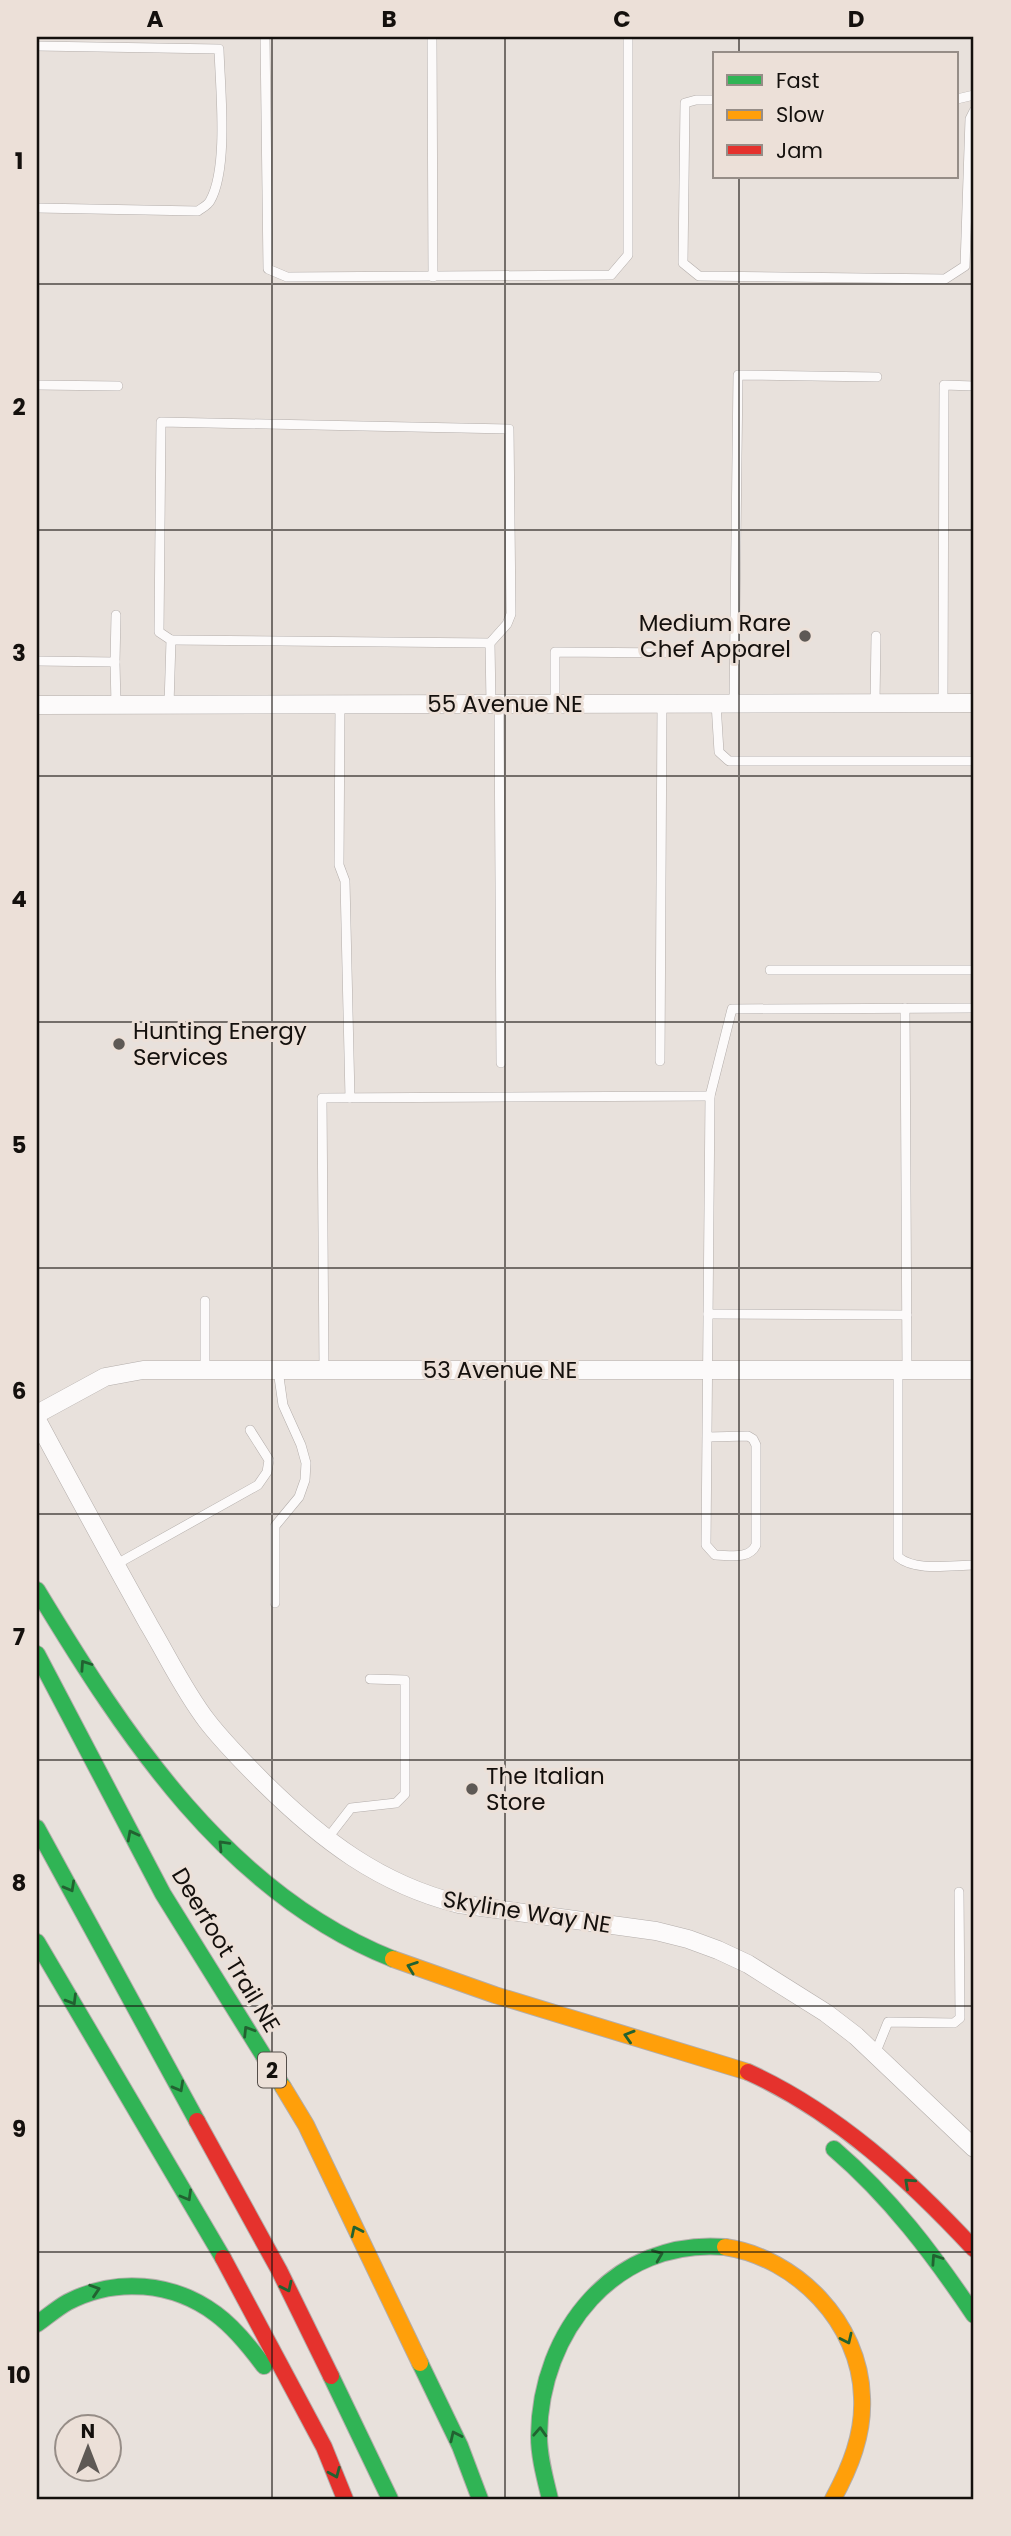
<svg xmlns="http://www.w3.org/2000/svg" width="1011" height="2536" font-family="Poppins,sans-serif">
	<rect width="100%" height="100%" fill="#e8e1dc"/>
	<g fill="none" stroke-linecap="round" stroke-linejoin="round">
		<!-- lane casing -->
		<g stroke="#b3adaa" stroke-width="10">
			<g id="lane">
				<polyline points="265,37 268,269 287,277 611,275 628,255 628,37"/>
				<polyline points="432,37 433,277"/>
				<path d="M37,46L219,49C220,87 229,168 210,201C208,205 202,208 198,211L37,208"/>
				<polyline points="957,99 974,95"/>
				<polyline points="715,100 696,100 685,103 683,263 699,276 945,279 965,266 970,119 974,111"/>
				<polyline points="37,385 118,386"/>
				<polyline points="171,640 490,643"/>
				<polyline points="37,661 115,662 116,705"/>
				<polyline points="115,662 116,615"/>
				<polyline points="716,703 719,752 729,761 974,761"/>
				<polyline points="734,703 738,375 877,377"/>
				<polyline points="875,703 876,636"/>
				<polyline points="943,703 944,385 974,386"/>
				<polyline points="499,704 501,1063"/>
				<polyline points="555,704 555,652 674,653"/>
				<polyline points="169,705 171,640 159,632 161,422 509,429 511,614 507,624 490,643 491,704"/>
				<polyline points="340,705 339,865 345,881 350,1098"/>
				<polyline points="770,970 974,970"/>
				<polyline points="905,1008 907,1370"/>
				<polyline points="660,1061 662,704"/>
				<polyline points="205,1301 205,1370"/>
				<polyline points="708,1314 907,1315"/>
				<polyline points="324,1369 322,1098 710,1096"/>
				<path d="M898,1370V1557C916,1572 952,1565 974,1565"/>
				<path d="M708,1437L748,1436L753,1439L756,1445V1545C749,1560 730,1555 715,1555L706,1545L710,1096L732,1009L974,1008"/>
				<polyline points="115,1565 258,1485 267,1472 269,1460 250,1430"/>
				<polyline points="275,1603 275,1526 299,1497 305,1480 306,1463 301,1445 283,1405 278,1370"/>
				<polyline points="327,1839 351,1808 396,1803 405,1794 405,1680 370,1679"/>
				<polyline points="875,2054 888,2022 954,2023 960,2018 959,1892"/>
			</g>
		</g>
		<!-- street casing -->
		<g stroke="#b3adaa" stroke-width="19">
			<g id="street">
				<polyline points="37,705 974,703"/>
				<polyline points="37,1414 105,1377 143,1370 974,1370"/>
				<path d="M37,1420C74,1489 111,1557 149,1625C168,1657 184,1691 207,1721C224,1743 244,1763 264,1783C322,1840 379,1884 459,1904L656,1931L688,1939L718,1950L748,1964L826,2013L856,2036L974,2148"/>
			</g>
		</g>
		<!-- fast casing -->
		<g stroke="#b3adaa" stroke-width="18">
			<g id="fast">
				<path d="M37,1590C126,1737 227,1893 393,1959"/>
				<polyline points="37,1654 163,1894 283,2087"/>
				<polyline points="37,1828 197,2121"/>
				<polyline points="37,1942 223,2258"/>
				<path d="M834,2149C890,2197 933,2254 974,2315"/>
				<path d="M37,2324C47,2317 57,2308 68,2302C116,2277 173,2282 216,2314C235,2328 250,2347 264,2366"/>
				<polyline points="420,2363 460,2446 480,2499"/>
				<polyline points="331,2376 390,2499"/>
				<path d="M550,2499C545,2478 539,2457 539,2436C540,2331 615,2238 725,2247"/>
			</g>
		</g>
		<!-- slow casing -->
		<g stroke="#b3adaa" stroke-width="18">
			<g id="slow">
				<polyline points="393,1959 495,1995 748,2072"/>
				<polyline points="283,2087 306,2125 420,2363"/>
				<path d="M725,2247C797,2258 860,2323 862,2397C864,2434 850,2468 833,2499"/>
			</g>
		</g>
		<!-- jam casing -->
		<g stroke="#b3adaa" stroke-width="18">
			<g id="jam">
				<path d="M748,2072C836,2112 909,2179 974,2249"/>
				<polyline points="197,2121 279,2270 331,2376"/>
				<polyline points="223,2258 324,2447 345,2499"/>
			</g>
		</g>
		<!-- lane -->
		<use href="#lane" stroke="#fcfafa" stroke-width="9"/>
		<!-- street -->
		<use href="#street" stroke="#fcfafa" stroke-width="18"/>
		<!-- fast -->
		<use href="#fast" stroke="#30b455" stroke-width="16"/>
		<!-- slow -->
		<use href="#slow" stroke="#ff9f0a" stroke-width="16"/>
		<!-- jam -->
		<use href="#jam" stroke="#e5322d" stroke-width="16"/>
	</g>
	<!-- one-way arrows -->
	<defs><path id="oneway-chevron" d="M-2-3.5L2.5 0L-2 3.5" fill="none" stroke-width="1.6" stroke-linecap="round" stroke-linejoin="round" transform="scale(1.75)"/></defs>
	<g stroke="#226231">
		<use href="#oneway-chevron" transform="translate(85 1665) rotate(-124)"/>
		<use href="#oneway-chevron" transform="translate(132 1835) rotate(-118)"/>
		<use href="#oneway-chevron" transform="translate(223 1845) rotate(-134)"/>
		<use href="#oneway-chevron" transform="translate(70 1887) rotate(61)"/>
		<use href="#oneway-chevron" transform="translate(412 1967) rotate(-160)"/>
		<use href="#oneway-chevron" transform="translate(72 2000) rotate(59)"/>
		<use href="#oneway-chevron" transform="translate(248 2031) rotate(-122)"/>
		<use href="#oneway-chevron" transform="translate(629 2036) rotate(-163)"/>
		<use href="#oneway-chevron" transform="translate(179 2087) rotate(61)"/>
		<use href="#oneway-chevron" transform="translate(909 2183) rotate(-138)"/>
		<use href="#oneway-chevron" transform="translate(187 2196) rotate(60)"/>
		<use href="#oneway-chevron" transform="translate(356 2231) rotate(-116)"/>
		<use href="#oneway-chevron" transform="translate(658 2255) rotate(-22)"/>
		<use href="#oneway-chevron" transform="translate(936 2259) rotate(-124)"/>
		<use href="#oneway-chevron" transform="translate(287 2287) rotate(64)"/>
		<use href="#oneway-chevron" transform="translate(95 2290) rotate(-18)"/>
		<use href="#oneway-chevron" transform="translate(847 2339) rotate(65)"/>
		<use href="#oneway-chevron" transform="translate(540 2432) rotate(-87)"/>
		<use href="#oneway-chevron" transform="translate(455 2436) rotate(-115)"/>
		<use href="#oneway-chevron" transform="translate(335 2473) rotate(67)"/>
	</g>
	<!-- grid -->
	<path fill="none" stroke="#14100d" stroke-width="2" stroke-opacity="0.55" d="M272,37V2499M505,37V2499M739,37V54M739,177V2499M37,284H974M37,530H974M37,776H974M37,1022H974M37,1268H974M37,1514H974M37,1760H974M37,2006H974M37,2252H974"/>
	<!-- markers -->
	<g fill="#5e5955" stroke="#ece0d8" stroke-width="2.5">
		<circle cx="805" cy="636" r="7"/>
		<circle cx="119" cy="1044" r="7"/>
		<circle cx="472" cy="1789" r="7"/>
	</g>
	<g text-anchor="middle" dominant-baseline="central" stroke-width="6" stroke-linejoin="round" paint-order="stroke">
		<!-- shield labels -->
		<rect fill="#ece0d8" stroke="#554e4a" stroke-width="2" x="258" y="2052.5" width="28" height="35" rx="5"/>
		<g font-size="21" font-weight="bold" fill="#14100d">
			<text x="272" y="2070">2</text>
		</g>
		<!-- poi labels -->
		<g font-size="23" fill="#14100d" stroke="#ece0d8" text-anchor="start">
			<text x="791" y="623" text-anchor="end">Medium Rare<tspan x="791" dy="26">Chef Apparel</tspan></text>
			<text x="133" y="1031">Hunting Energy<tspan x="133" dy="26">Services</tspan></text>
			<text x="486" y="1776">The Italian<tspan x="486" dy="26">Store</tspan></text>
		</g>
		<!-- street labels -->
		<g font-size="23" fill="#14100d" stroke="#ece0d8">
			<text x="505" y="704">55 Avenue NE</text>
			<text x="500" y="1370">53 Avenue NE</text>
			<text transform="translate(527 1912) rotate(9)">Skyline Way NE</text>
			<text transform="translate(226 1950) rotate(59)">Deerfoot Trail NE</text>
		</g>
	</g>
	<!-- border -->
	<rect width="1011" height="2536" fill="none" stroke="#ece0d8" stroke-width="77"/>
	<!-- legend -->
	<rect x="713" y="52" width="245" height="126" fill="#ece0d8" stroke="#968d87" stroke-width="2"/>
	<rect x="727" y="75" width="35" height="10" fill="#30b455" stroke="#968d87" stroke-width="2"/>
	<text x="776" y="88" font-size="21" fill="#14100d">Fast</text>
	<rect x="727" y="110" width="35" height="10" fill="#ff9f0a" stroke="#968d87" stroke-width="2"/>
	<text x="776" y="122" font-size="21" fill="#14100d">Slow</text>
	<rect x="727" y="145" width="35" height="10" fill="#e5322d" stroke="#968d87" stroke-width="2"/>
	<text x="776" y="158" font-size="21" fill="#14100d">Jam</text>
	<!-- north arrow -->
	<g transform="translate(88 2448)"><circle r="33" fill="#ece0d8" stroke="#968d87" stroke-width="2"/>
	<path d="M0-5L12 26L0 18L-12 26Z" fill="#5e5955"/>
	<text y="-10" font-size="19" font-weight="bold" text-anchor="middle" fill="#14100d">N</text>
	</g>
	<rect x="38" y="38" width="934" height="2460" fill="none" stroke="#14100d" stroke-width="2.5"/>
	<g font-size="23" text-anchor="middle" font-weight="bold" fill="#14100d">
		<text x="155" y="27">A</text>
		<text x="389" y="27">B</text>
		<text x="622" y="27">C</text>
		<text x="856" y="27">D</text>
		<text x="19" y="169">1</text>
		<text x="19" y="415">2</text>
		<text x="19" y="661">3</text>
		<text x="19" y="907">4</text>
		<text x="19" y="1153">5</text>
		<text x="19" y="1399">6</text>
		<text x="19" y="1645">7</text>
		<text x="19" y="1891">8</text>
		<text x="19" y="2137">9</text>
		<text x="19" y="2383">10</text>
	</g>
</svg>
